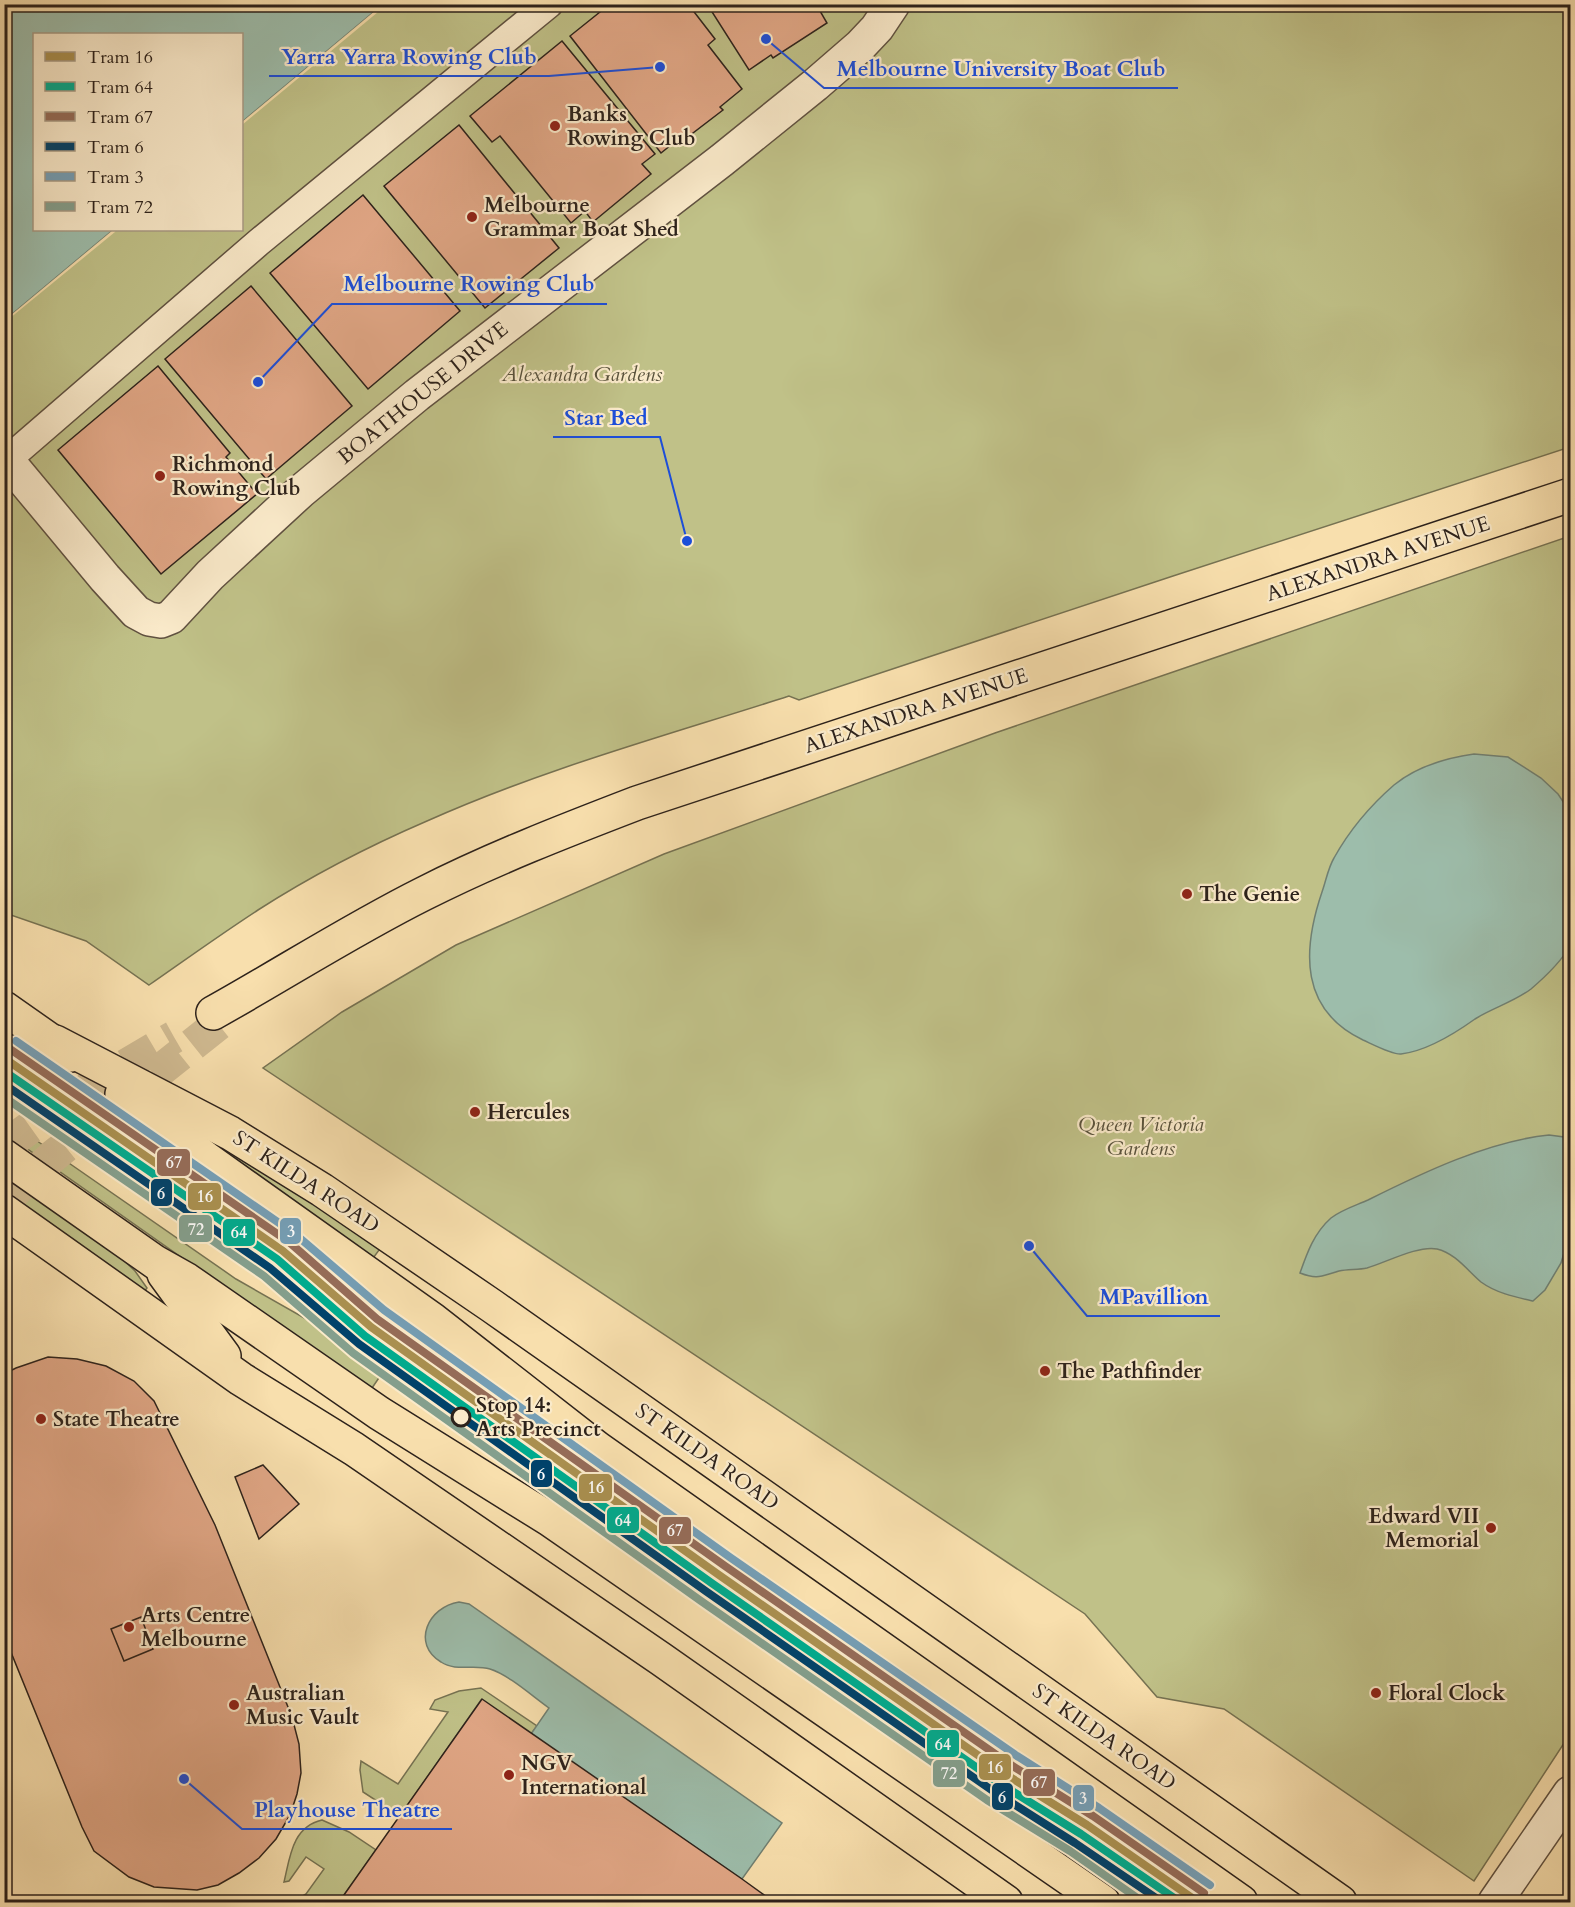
<svg xmlns="http://www.w3.org/2000/svg" width="1575" height="1907" font-family="Cardo,serif">
	<rect width="100%" height="100%" fill="#f8dfad"/>
	<filter id="stains"><feTurbulence type="fractalNoise" baseFrequency=".00333" numOctaves="4"/><feColorMatrix values="0 0 0 0 .2 0 0 0 0 .09 0 0 0 0 .02 0 0 0 .5 -.17"/></filter>
	<radialGradient id="worn" r=".72"><stop offset=".6" stop-color="#630" stop-opacity="0"/><stop offset="1" stop-color="#630" stop-opacity=".3"/></radialGradient>
	<!-- green -->
	<g fill="#c0c188" stroke="#767252" stroke-width="1.5">
		<path d="M382,5H1570V447L1173,576L799,700L789,696C668,735 543,769 427,821C369,846 311,876 258,910C221,934 185,960 149,985L86,941L5,913V320L113,230H242V122Z"/>
		<polygon points="1570,536 1570,1734 1474,1881 1224,1709 1157,1697 1085,1614 263,1068 342,1012 456,945 664,854 995,733"/>
		<polygon points="5,1029 290,1228 449,1343 444,1350 434,1344 425,1355 366,1312 281,1239 5,1045"/>
		<polygon points="4,1118 236,1279 343,1340 385,1369 372,1388 368,1389 5,1133"/>
		<polygon points="216,1136 382,1246 371,1261 209,1146"/>
		<polygon points="4,1176 118,1255 135,1271 147,1288 144,1292 5,1195"/>
		<polygon points="481,1688 537,1726 531,1734 481,1700 400,1816 363,1792 360,1770 361,1761 398,1784 448,1712 430,1709 435,1700 459,1691"/>
		<path d="M322,1820L349,1832L376,1850L339,1902H293L306,1894L324,1869L306,1857L289,1881L284,1882C290,1857 292,1827 322,1820Z"/>
	</g>
	<!-- water -->
	<g fill="#9dbdab" stroke="#707f71" stroke-width="1.5">
		<polygon points="5,5 382,5 242,122 242,34 34,34 34,230 113,230 5,320"/>
		<path d="M1474,754L1508,757L1541,778L1558,794L1570,812V946C1561,962 1545,977 1531,989C1514,1002 1492,1008 1475,1019C1454,1034 1427,1051 1401,1054C1393,1055 1372,1044 1363,1040C1300,1010 1302,951 1322,892C1326,881 1328,868 1334,858C1349,831 1371,805 1394,785C1416,767 1446,758 1474,754Z"/>
		<path d="M1549,1135L1564,1137L1570,1143V1233L1561,1263L1545,1290L1533,1301C1515,1297 1496,1293 1481,1282C1468,1271 1455,1253 1437,1249C1418,1245 1385,1263 1367,1268C1358,1270 1348,1269 1339,1271C1321,1276 1318,1280 1300,1273C1307,1253 1314,1233 1331,1218C1341,1210 1357,1205 1368,1200C1422,1173 1489,1141 1549,1135Z"/>
		<path d="M459,1602L469,1604L782,1823L742,1879L531,1734L549,1708C532,1696 509,1675 490,1669C474,1664 456,1672 441,1662C411,1644 428,1607 459,1602Z"/>
	</g>
	<!-- pier -->
	<g fill="#f8dfad">
		<polygon points="385,4 384,7 242,125 242,122 382,5"/>
		<polygon points="113,230 116,230 115,232 4,323 5,320"/>
	</g>
	<!-- building -->
	<g fill="#e0a685" stroke="#2d221b" stroke-width="1.5">
		<polygon points="610,4 688,4 715,39 708,45 742,89 720,107 723,110 689,136 686,133 661,153 570,36"/>
		<polygon points="707,4 816,4 827,23 773,58 771,55 749,70"/>
		<polygon points="562,41 655,154 642,164 651,174 593,222 585,211 571,223 500,136 492,142 470,116"/>
		<polygon points="459,125 559,248 485,308 384,186"/>
		<polygon points="363,195 460,311 368,389 270,273"/>
		<polygon points="251,286 352,406 266,479 165,359"/>
		<polygon points="158,366 230,453 226,457 257,494 161,574 58,450"/>
		<polygon points="48,1357 77,1359 106,1366 134,1381 154,1401 215,1525 292,1717 299,1744 301,1773 297,1794 290,1815 276,1839 259,1858 239,1873 218,1885 197,1890 154,1887 129,1877 94,1851 82,1827 4,1635 4,1374 16,1368"/>
		<polygon points="263,1465 299,1504 259,1539 235,1477"/>
		<polygon points="141,1617 153,1649 124,1661 111,1629"/>
		<polygon points="482,1699 742,1879 774,1902 339,1902"/>
	</g>
	<g fill="none" stroke-linecap="round" stroke-linejoin="round">
		<!-- trunk-tunnel -->
		<g stroke="#cfb990" stroke-width="33" stroke-dasharray="33 16" stroke-linecap="butt">
			<path d="M4,1147C58,1105 116,1071 174,1037"/>
			<polyline points="4,1201 52,1157 222,1021"/>
		</g>
		<!-- pedestrian casing -->
		<g stroke="#605140" stroke-width="30">
			<polyline id="pedestrian" points="7,460 259,242 549,4"/>
		</g>
		<!-- minor casing -->
		<g stroke="#605140" stroke-width="36">
			<polyline id="minor" points="7,460 105,578 136,612 149,619 161,621 171,617 210,575 300,492 417,395 722,160 815,85 860,46 877,28 893,4"/>
		</g>
		<!-- tertiary casing -->
		<g stroke="#605140" stroke-width="36">
			<polyline id="tertiary" points="1495,1902 1570,1793"/>
		</g>
		<!-- primary casing -->
		<g stroke="#2d221b" stroke-width="36">
			<g id="primary">
				<polyline points="4,1008 71,1055"/>
				<polyline points="55,1042 230,1133 322,1190 492,1306 1340,1902"/>
				<polyline points="122,1094 208,1160 433,1320 597,1448 1241,1902"/>
				<polyline points="4,1156 155,1262 187,1280 379,1413 549,1519 1103,1902"/>
				<polyline points="4,1211 241,1379 354,1449 661,1659 1006,1902"/>
				<polyline points="164,1274 224,1356"/>
			</g>
		</g>
		<!-- trunk casing -->
		<g stroke="#2d221b" stroke-width="36">
			<path id="trunk" d="M213,1013C283,974 351,930 423,894C492,859 564,831 637,803L1570,495"/>
		</g>
		<!-- pedestrian -->
		<use href="#pedestrian" stroke="#faeaca" stroke-width="27"/>
		<!-- minor -->
		<use href="#minor" stroke="#faeaca" stroke-width="33"/>
		<!-- tertiary -->
		<use href="#tertiary" stroke="#faeaca" stroke-width="33"/>
		<!-- primary -->
		<use href="#primary" stroke="#f8dfad" stroke-width="33"/>
		<!-- trunk -->
		<use href="#trunk" stroke="#f8dfad" stroke-width="33"/>
		<!-- tram-1 casing -->
		<g stroke="#faeaca" stroke-width="12">
			<polyline id="tram-1" points="4,1058 283,1251 371,1327 719,1575 1005,1774 1087,1825 1198,1902"/>
		</g>
		<!-- tram-2 casing -->
		<g stroke="#faeaca" stroke-width="12">
			<polyline id="tram-2" points="4,1071 277,1259 365,1336 713,1584 999,1783 1081,1834 1180,1902"/>
		</g>
		<!-- tram-3 casing -->
		<g stroke="#faeaca" stroke-width="12">
			<polyline id="tram-3" points="10,1049 289,1242 377,1319 725,1566 1011,1765 1093,1816 1204,1893"/>
		</g>
		<!-- tram-4 casing -->
		<g stroke="#faeaca" stroke-width="12">
			<polyline id="tram-4" points="4,1084 270,1268 359,1344 707,1592 993,1791 1075,1843 1162,1902"/>
		</g>
		<!-- tram-5 casing -->
		<g stroke="#faeaca" stroke-width="12">
			<polyline id="tram-5" points="16,1041 295,1234 384,1310 731,1558 1017,1756 1099,1808 1210,1885"/>
		</g>
		<!-- tram-6 casing -->
		<g stroke="#faeaca" stroke-width="12">
			<polyline id="tram-6" points="4,1097 264,1276 353,1353 701,1601 987,1800 1070,1851 1143,1902"/>
		</g>
		<!-- tram-1 -->
		<use href="#tram-1" stroke="#a98f4f" stroke-width="8"/>
		<!-- tram-2 -->
		<use href="#tram-2" stroke="#00ab8e" stroke-width="8"/>
		<!-- tram-3 -->
		<use href="#tram-3" stroke="#956c58" stroke-width="8"/>
		<!-- tram-4 -->
		<use href="#tram-4" stroke="#01426a" stroke-width="8"/>
		<!-- tram-5 -->
		<use href="#tram-5" stroke="#759eb5" stroke-width="8"/>
		<!-- tram-6 -->
		<use href="#tram-6" stroke="#849f8d" stroke-width="8"/>
	</g>
	<!-- markers -->
	<g fill="#8f2418" stroke="#faeaca" stroke-width="2">
		<circle cx="555" cy="126" r="6"/>
		<circle cx="472" cy="217" r="6"/>
		<circle cx="160" cy="476" r="6"/>
		<circle cx="1187" cy="894" r="6"/>
		<circle cx="475" cy="1112" r="6"/>
		<circle cx="1045" cy="1371" r="6"/>
		<circle cx="41" cy="1419" r="6"/>
		<circle cx="1491" cy="1528" r="6"/>
		<circle cx="129" cy="1627" r="6"/>
		<circle cx="1376" cy="1693" r="6"/>
		<circle cx="234" cy="1705" r="6"/>
		<circle cx="509" cy="1775" r="6"/>
	</g>
	<circle fill="#faeaca" stroke="#2d221b" stroke-width="3" cx="461" cy="1417" r="9"/>
	<g text-anchor="middle" dominant-baseline="central" stroke-width="4.5" stroke-linejoin="round" paint-order="stroke">
		<!-- poi labels -->
		<g font-size="21" font-weight="bold" fill="#2d221b" stroke="#faeaca" text-anchor="start">
			<text x="567" y="114">Banks<tspan x="567" dy="24">Rowing Club</tspan></text>
			<text x="484" y="205">Melbourne<tspan x="484" dy="24">Grammar Boat Shed</tspan></text>
			<text x="172" y="464">Richmond<tspan x="172" dy="24">Rowing Club</tspan></text>
			<text x="1199" y="894">The Genie</text>
			<text x="487" y="1112">Hercules</text>
			<text x="1057" y="1371">The Pathfinder</text>
			<text x="53" y="1419">State Theatre</text>
			<text x="1479" y="1516" text-anchor="end">Edward VII<tspan x="1479" dy="24">Memorial</tspan></text>
			<text x="141" y="1615">Arts Centre<tspan x="141" dy="24">Melbourne</tspan></text>
			<text x="246" y="1693">Australian<tspan x="246" dy="24">Music Vault</tspan></text>
			<text x="1388" y="1693">Floral Clock</text>
			<text x="521" y="1763">NGV<tspan x="521" dy="24">International</tspan></text>
		</g>
		<!-- park labels -->
		<g font-size="21" font-style="italic" fill="#59523c" stroke="#faeaca">
			<text x="582" y="374">Alexandra Gardens</text>
			<text x="1141" y="1124">Queen Victoria<tspan x="1141" dy="24">Gardens</tspan></text>
		</g>
		<!-- street labels -->
		<g font-size="21" fill="#2d221b" stroke="#faeaca">
			<text transform="translate(423 393) rotate(-39)">BOATHOUSE DRIVE</text>
			<text transform="translate(1378 559) rotate(-18)">ALEXANDRA AVENUE</text>
			<text transform="translate(916 711) rotate(-18)">ALEXANDRA AVENUE</text>
			<text transform="translate(306 1182) rotate(33)">ST KILDA ROAD</text>
			<text transform="translate(707 1457) rotate(35)">ST KILDA ROAD</text>
			<text transform="translate(1104 1737) rotate(35)">ST KILDA ROAD</text>
		</g>
		<!-- stop labels -->
		<g font-size="21" font-weight="bold" fill="#2d221b" stroke="#faeaca" text-anchor="start">
			<text x="476" y="1405">Stop 14:<tspan x="476" dy="24">Arts Precinct</tspan></text>
		</g>
	</g>
	<!-- callouts -->
	<path fill="none" stroke="#1d4ed8" stroke-width="2" d="M660 67L549 76H269M766 39L824 88H1178M258 382L332 304H607M687 541L660 437H553M1029 1246L1087 1316H1220M184 1779L242 1829H452"/>
	<g fill="#1d4ed8" stroke="#faeaca" stroke-width="2">
		<circle cx="660" cy="67" r="6"/>
		<circle cx="766" cy="39" r="6"/>
		<circle cx="258" cy="382" r="6"/>
		<circle cx="687" cy="541" r="6"/>
		<circle cx="1029" cy="1246" r="6"/>
		<circle cx="184" cy="1779" r="6"/>
	</g>
	<g font-size="22" text-anchor="middle" font-weight="bold" fill="#1d4ed8" stroke="#faeaca" stroke-width="4.5" stroke-linejoin="round" paint-order="stroke">
		<text x="409" y="64">Yarra Yarra Rowing Club</text>
		<text x="1001" y="76">Melbourne University Boat Club</text>
		<text x="469" y="291">Melbourne Rowing Club</text>
		<text x="606" y="425">Star Bed</text>
		<text x="1154" y="1304">MPavillion</text>
		<text x="347" y="1817">Playhouse Theatre</text>
	</g>
	<g stroke="#faeaca" stroke-width="2">
		<rect x="156" y="1148" width="35" height="29" rx="6" fill="#956c58"/>
		<rect x="150" y="1178" width="23" height="29" rx="6" fill="#01426a"/>
		<rect x="187" y="1182" width="35" height="29" rx="6" fill="#a98f4f"/>
		<rect x="178" y="1214" width="35" height="29" rx="6" fill="#849f8d"/>
		<rect x="279" y="1217" width="23" height="28" rx="6" fill="#759eb5"/>
		<rect x="222" y="1218" width="34" height="29" rx="6" fill="#00ab8e"/>
		<rect x="530" y="1459" width="23" height="29" rx="6" fill="#01426a"/>
		<rect x="578" y="1473" width="35" height="29" rx="6" fill="#a98f4f"/>
		<rect x="606" y="1506" width="34" height="28" rx="6" fill="#00ab8e"/>
		<rect x="658" y="1516" width="34" height="29" rx="6" fill="#956c58"/>
		<rect x="926" y="1729" width="34" height="29" rx="6" fill="#00ab8e"/>
		<rect x="978" y="1753" width="34" height="28" rx="6" fill="#a98f4f"/>
		<rect x="932" y="1759" width="34" height="29" rx="6" fill="#849f8d"/>
		<rect x="1022" y="1768" width="34" height="29" rx="6" fill="#956c58"/>
		<rect x="991" y="1782" width="23" height="29" rx="6" fill="#01426a"/>
		<rect x="1072" y="1784" width="23" height="28" rx="6" fill="#759eb5"/>
	</g>
	<g font-size="16" text-anchor="middle" font-weight="bold" fill="#fff">
		<text x="174" y="1168">67</text>
		<text x="161" y="1199">6</text>
		<text x="205" y="1202">16</text>
		<text x="196" y="1235">72</text>
		<text x="291" y="1237">3</text>
		<text x="239" y="1238">64</text>
		<text x="541" y="1480">6</text>
		<text x="596" y="1493">16</text>
		<text x="623" y="1526">64</text>
		<text x="675" y="1536">67</text>
		<text x="943" y="1750">64</text>
		<text x="995" y="1773">16</text>
		<text x="949" y="1779">72</text>
		<text x="1039" y="1788">67</text>
		<text x="1002" y="1803">6</text>
		<text x="1083" y="1804">3</text>
	</g>
	<!-- margin -->
	<rect width="1575" height="1907" fill="none" stroke="#f8dfad" stroke-width="24"/>
	<rect x="6" y="6" width="1563" height="1895" fill="none" stroke="#2d221b" stroke-width="3"/>
	<rect x="12" y="12" width="1551" height="1883" fill="none" stroke="#2d221b" stroke-width="1.5"/>
	<!-- legend -->
	<rect x="33" y="33" width="210" height="198" fill="#faeaca" stroke="#a89a84" stroke-width="1.5"/>
	<rect x="45" y="52" width="30" height="9" fill="#a98f4f" stroke="#a89a84" stroke-width="1.5"/>
	<text x="87" y="63" font-size="18" fill="#2d221b">Tram 16</text>
	<rect x="45" y="82" width="30" height="9" fill="#00ab8e" stroke="#a89a84" stroke-width="1.5"/>
	<text x="87" y="93" font-size="18" fill="#2d221b">Tram 64</text>
	<rect x="45" y="112" width="30" height="9" fill="#956c58" stroke="#a89a84" stroke-width="1.5"/>
	<text x="87" y="123" font-size="18" fill="#2d221b">Tram 67</text>
	<rect x="45" y="142" width="30" height="9" fill="#01426a" stroke="#a89a84" stroke-width="1.5"/>
	<text x="87" y="153" font-size="18" fill="#2d221b">Tram 6</text>
	<rect x="45" y="172" width="30" height="9" fill="#759eb5" stroke="#a89a84" stroke-width="1.5"/>
	<text x="87" y="183" font-size="18" fill="#2d221b">Tram 3</text>
	<rect x="45" y="202" width="30" height="9" fill="#849f8d" stroke="#a89a84" stroke-width="1.5"/>
	<text x="87" y="213" font-size="18" fill="#2d221b">Tram 72</text>
	<rect width="100%" height="100%" filter="url(#stains)"/>
	<rect width="100%" height="100%" fill="url(#worn)"/>
</svg>
